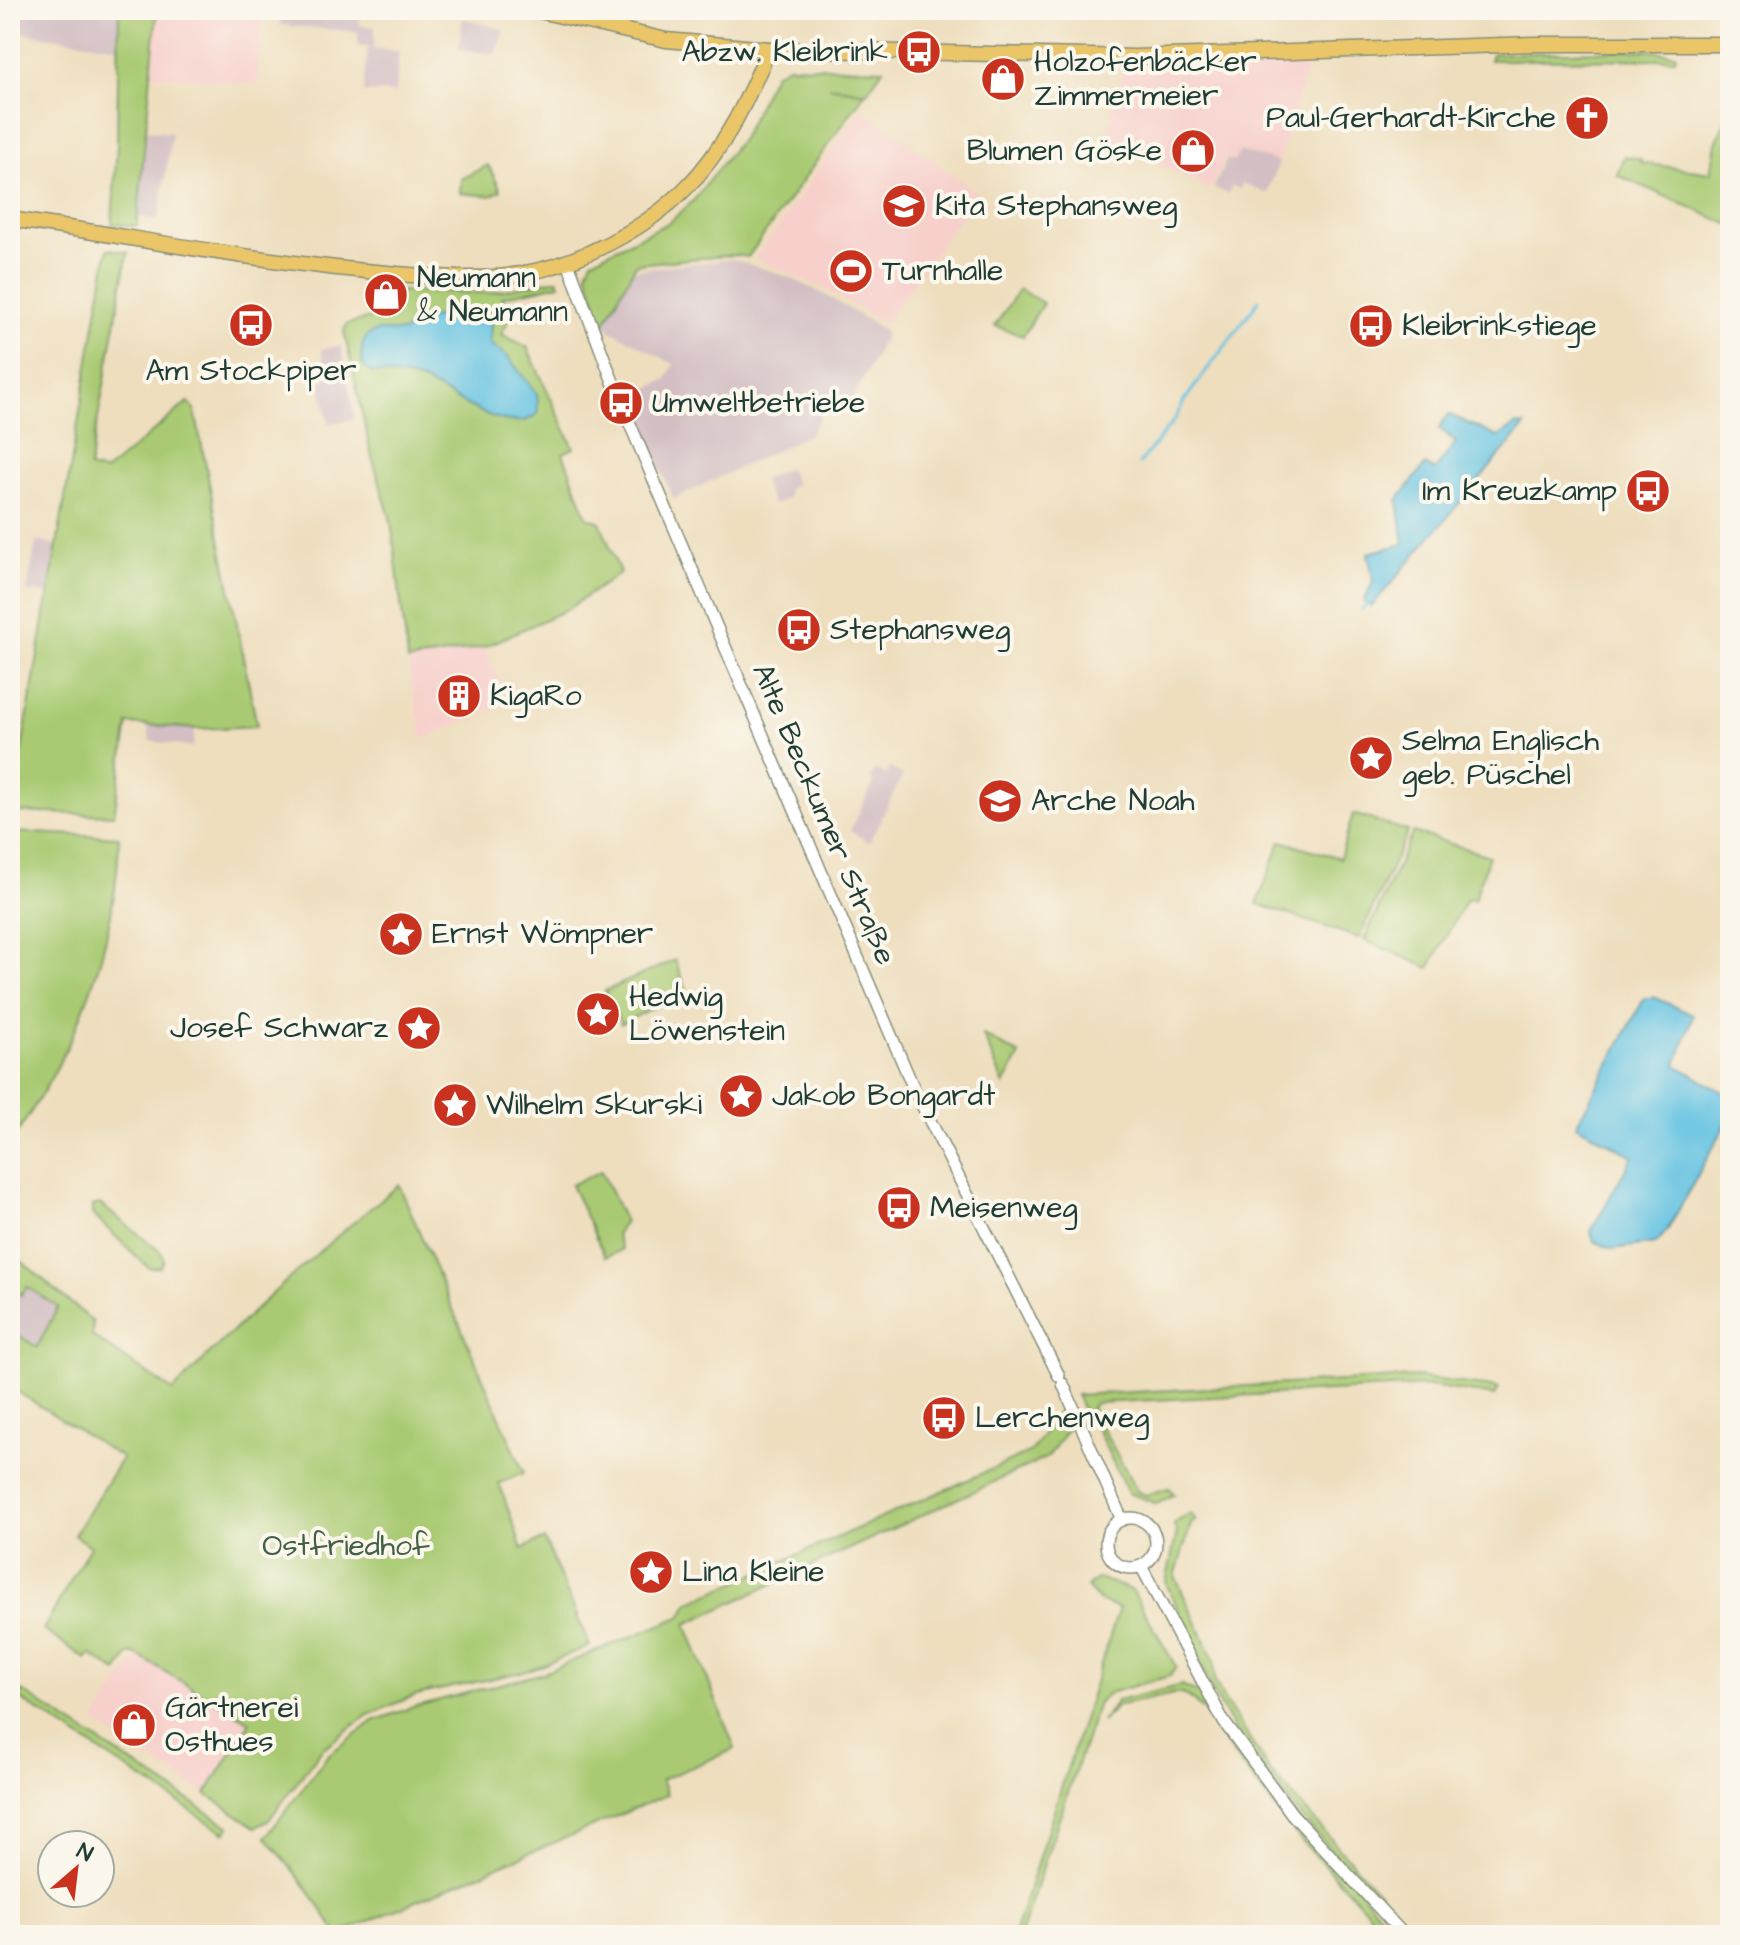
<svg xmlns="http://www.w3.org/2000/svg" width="1740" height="1945" font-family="'Architects Daughter',sans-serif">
	<rect width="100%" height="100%" fill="#fbf7ec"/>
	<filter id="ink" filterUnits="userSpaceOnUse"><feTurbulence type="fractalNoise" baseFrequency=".0125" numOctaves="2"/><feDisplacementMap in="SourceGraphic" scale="16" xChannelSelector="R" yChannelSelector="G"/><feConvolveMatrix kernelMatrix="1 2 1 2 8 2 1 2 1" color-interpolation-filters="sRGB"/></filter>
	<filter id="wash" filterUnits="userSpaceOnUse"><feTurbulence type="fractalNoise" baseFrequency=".006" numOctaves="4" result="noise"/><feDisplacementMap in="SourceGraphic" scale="32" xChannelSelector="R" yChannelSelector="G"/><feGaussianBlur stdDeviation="1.8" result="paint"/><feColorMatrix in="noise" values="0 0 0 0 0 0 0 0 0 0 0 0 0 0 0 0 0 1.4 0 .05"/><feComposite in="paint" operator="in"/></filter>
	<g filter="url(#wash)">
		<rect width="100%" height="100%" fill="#eedebe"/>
		<!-- built -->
		<g fill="#f7d0cc">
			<polygon points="157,10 263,10 257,84 153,75"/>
			<polygon points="1308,66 1278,162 1240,150 1235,161 1225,158 1211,189 1105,139 1123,72"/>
			<polygon points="861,109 978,193 884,324 829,291 755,259"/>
			<polygon points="484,648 509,702 423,739 407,662"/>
			<polygon points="137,1655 250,1722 206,1794 94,1722"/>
		</g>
		<!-- industrial -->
		<g fill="#d2bec3">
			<polygon points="10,10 119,10 119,47 10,31"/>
			<polygon points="281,10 360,16 359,25 375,27 374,47 358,45 358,32 280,25"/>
			<polygon points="463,18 505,30 495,54 459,49"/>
			<polygon points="368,48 399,51 396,93 364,92"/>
			<polygon points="148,130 172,133 158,220 136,216"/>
			<polygon points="1240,151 1279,162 1267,194 1243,183 1240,189 1232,186 1228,194 1214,188 1227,159 1234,162"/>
			<polygon points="733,259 789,277 827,296 884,330 884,338 849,407 831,398 810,434 674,499 629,398 667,379 674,364 603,326 633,270"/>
			<polygon points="341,346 355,419 329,424 320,381 327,379 321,349"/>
			<polygon points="789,468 796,484 788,489 788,498 773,505 762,480"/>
			<polygon points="36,541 56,545 47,594 27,591"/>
			<polygon points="147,726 195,729 193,747 150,741"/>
			<polygon points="890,768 903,775 869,842 850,831 874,782 870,779 875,770 886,775"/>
			<polygon points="10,1286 21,1295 27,1286 58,1307 37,1347 10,1330"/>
		</g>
		<!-- green -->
		<g fill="#a9ca72" stroke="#648453" stroke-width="2" fill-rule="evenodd">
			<polygon points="119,10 157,10 137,226 112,224 117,146"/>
			<polygon points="1643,50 1676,54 1675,59 1490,60 1492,54"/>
			<polygon points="788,66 883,69 867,92 829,86 865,93 748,257 735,255 636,264 603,326 587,272 592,260 670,222 694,200 743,136 774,74"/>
			<polygon points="1728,116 1730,225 1617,175 1624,156 1641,159 1641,163 1711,173 1716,143"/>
			<polygon points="488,165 501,190 491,196 460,193 461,179"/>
			<polygon points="108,249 128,252 89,468 105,472 188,402 195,411 257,726 199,729 128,724 114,815 11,812"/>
			<path d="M558,279L560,284L502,297L509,320L501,334L527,347L574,448L563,453L587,517L600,522L620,573L568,609L484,647L408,661L391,521L371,453L344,331L347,324L391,313L399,291L489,293ZM485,309L491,318L490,344L507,356L537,394L538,413C510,441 448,391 419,380C404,374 387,373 370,373L378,331L404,332L418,320Z"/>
			<polygon points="1019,289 1043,303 1023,336 995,326"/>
			<polygon points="1353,814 1408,831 1359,938 1257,904 1281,841 1340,858"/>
			<path d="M11,832L119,837C116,950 75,1052 10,1143Z"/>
			<polygon points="1413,832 1489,856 1474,900 1467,898 1429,968 1364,940"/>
			<polygon points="675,960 687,991 621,1024 605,991"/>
			<polygon points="983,1035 1020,1055 1004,1085"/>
			<polygon points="601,1171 625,1222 616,1235 622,1250 605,1257 571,1185"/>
			<path d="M399,1185L524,1473L499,1483L522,1549L544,1539L590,1646L531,1670L416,1695L368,1715L322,1749L268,1821L256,1827L206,1794L250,1722L137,1655L130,1653L117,1672L90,1654L86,1659L43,1630L90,1546L74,1535L122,1458L10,1387V1330L37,1347L58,1307L27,1287L21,1295L10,1286V1271L19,1259L93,1322L92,1336L173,1391C244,1317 318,1250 399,1185Z"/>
			<polygon points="100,1204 161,1252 164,1260 160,1267 149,1268 92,1214 92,1206"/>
			<polygon points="1417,1377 1499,1388 1495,1396 1430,1386 1096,1403 1091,1407 1137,1491 1145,1495 1169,1488 1174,1494 1157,1504 1128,1493 1093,1421 1086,1417 1076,1395"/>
			<polygon points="1062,1406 1069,1426 1048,1457 686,1624 735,1749 661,1780 667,1795 338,1934 307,1888 266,1837 328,1755 374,1721 413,1707 543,1673 682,1616 688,1603 1031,1452"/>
			<polygon points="1190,1513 1196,1520 1191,1524 1175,1576 1214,1661 1215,1681 1223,1698 1271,1772 1417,1935 1409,1935 1297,1812 1234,1729 1213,1692 1166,1583 1177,1532 1174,1524"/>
			<polygon points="1098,1578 1132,1590 1176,1667 1170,1676 1109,1693 1098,1703 1020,1935 1014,1935 1119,1608 1101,1602 1087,1587"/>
			<polygon points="1182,1685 1199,1693 1231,1741 1398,1935 1390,1935 1300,1839 1244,1769 1203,1710 1189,1697 1178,1693 1117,1706 1102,1722 1117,1701"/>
			<polygon points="22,1691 230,1827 225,1833 19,1698"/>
		</g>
		<!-- water -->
		<g fill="#64c2e2" stroke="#42808b" stroke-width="2">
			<path d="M485,309L491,318L490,344L507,356L537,394L538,413C511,441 448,391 420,380C407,375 373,376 366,369C358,359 361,344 368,335L378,331L404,332L418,320Z"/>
			<polygon points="1448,414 1498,437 1516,425 1525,426 1371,607 1364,601 1373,581 1368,553 1404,544 1398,500 1425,465 1435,470 1456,442 1439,428"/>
			<polygon points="1654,997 1693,1015 1676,1065 1730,1096 1730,1117 1667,1231 1656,1243 1612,1249 1594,1241 1591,1231 1633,1156 1576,1125 1644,999"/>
		</g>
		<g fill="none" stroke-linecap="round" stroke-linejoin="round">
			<!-- stream -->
			<g stroke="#64c2e2" stroke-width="3">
				<polyline points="412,315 419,322"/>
				<polyline points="1139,464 1175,419 1184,401 1259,300"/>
				<polyline points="1362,610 1369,601"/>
			</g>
		</g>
	</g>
	<g filter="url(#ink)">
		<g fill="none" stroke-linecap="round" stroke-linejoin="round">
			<!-- minor casing -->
			<g stroke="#868e79" stroke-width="14">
				<g id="minor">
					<polyline points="567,260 621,403 914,1089 1059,1376"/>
					<polyline points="1063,1384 1122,1520"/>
					<circle cx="1131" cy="1543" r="25"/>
					<polyline points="1141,1566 1224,1722 1292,1814 1404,1935"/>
				</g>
			</g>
			<!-- major casing -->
			<g stroke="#868e79" stroke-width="17">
				<g id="major">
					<polyline points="535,10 666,40 769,49 1135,57 1534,44 1730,44"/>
					<path d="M10,219C132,237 253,261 376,272C422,276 474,282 521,274C578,264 645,230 686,188C725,149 747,100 769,49"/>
				</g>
			</g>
			<!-- minor -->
			<use href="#minor" stroke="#fff" stroke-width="11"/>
			<!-- major -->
			<use href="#major" stroke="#ebc669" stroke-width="14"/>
		</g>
	</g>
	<!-- icons -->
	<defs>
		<g id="bus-disc" transform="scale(2.3)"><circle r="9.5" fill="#c8321e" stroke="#fbf7ec"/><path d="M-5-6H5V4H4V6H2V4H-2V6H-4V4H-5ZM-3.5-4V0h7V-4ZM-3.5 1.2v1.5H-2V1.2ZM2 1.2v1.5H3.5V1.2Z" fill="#fff"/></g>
		<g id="shop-disc" transform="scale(2.3)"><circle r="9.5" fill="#c8321e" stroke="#fbf7ec"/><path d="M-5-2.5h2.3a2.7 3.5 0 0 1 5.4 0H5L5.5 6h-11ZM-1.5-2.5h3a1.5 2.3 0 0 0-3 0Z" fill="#fff"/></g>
		<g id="church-disc" transform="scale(2.3)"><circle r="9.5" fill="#c8321e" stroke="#fbf7ec"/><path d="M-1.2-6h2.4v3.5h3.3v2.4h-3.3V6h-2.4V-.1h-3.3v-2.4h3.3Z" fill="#fff"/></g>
		<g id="school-disc" transform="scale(2.3)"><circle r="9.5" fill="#c8321e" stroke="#fbf7ec"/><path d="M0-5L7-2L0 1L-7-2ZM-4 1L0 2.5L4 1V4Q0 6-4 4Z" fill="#fff"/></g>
		<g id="stadium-disc" transform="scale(2.3)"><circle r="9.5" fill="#c8321e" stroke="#fbf7ec"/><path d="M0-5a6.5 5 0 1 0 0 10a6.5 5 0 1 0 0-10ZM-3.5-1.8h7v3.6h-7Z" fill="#fff"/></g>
		<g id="building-disc" transform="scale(2.3)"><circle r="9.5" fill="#c8321e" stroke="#fbf7ec"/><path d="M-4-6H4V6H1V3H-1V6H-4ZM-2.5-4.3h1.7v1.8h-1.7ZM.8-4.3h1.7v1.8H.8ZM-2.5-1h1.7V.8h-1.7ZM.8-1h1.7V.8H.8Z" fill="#fff"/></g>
		<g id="sight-disc" transform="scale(2.3)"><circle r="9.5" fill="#c8321e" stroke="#fbf7ec"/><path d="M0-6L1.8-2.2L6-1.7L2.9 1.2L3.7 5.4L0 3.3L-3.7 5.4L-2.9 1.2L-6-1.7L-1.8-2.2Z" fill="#fff"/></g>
	</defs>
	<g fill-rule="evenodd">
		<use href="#bus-disc" x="919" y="52"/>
		<use href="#shop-disc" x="1003" y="79"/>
		<use href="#church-disc" x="1587" y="118"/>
		<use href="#shop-disc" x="1193" y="151"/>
		<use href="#school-disc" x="904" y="206"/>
		<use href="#stadium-disc" x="851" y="271"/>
		<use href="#shop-disc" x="386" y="295"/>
		<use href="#bus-disc" x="251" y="325"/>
		<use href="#bus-disc" x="1371" y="326"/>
		<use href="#bus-disc" x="621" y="403"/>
		<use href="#bus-disc" x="1648" y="491"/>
		<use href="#bus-disc" x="799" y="630"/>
		<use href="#building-disc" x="459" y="696"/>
		<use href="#sight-disc" x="1371" y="758"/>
		<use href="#school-disc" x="1000" y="801"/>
		<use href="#sight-disc" x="401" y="934"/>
		<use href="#sight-disc" x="598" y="1014"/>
		<use href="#sight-disc" x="419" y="1028"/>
		<use href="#sight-disc" x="741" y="1096"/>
		<use href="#sight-disc" x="455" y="1105"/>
		<use href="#bus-disc" x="899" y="1208"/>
		<use href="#bus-disc" x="944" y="1418"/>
		<use href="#sight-disc" x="651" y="1572"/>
		<use href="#shop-disc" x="134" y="1725"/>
	</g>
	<g text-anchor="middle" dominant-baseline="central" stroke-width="8" stroke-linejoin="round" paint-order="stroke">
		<!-- poi labels -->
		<g font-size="30" fill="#1f3d34" stroke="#fbf7ec" text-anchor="start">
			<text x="888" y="52" text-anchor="end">Abzw. Kleibrink</text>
			<text x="1034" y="62">Holzofenbäcker<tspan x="1034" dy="34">Zimmermeier</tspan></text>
			<text x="1556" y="118" text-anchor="end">Paul-Gerhardt-Kirche</text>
			<text x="1162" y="151" text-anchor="end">Blumen Göske</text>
			<text x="935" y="206">Kita Stephansweg</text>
			<text x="882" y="271">Turnhalle</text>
			<text x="417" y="278">Neumann<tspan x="417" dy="34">&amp; Neumann</tspan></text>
			<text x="1402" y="326">Kleibrinkstiege</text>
			<text x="251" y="371" text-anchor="middle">Am Stockpiper</text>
			<text x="652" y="403">Umweltbetriebe</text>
			<text x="1617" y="491" text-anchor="end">Im Kreuzkamp</text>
			<text x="830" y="630">Stephansweg</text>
			<text x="490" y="696">KigaRo</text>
			<text x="1402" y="741">Selma Englisch<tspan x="1402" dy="34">geb. Püschel</tspan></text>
			<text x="1031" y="801">Arche Noah</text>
			<text x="432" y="934">Ernst Wömpner</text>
			<text x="629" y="997">Hedwig<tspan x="629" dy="34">Löwenstein</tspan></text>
			<text x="388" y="1028" text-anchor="end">Josef Schwarz</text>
			<text x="772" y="1096">Jakob Bongardt</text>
			<text x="486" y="1105">Wilhelm Skurski</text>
			<text x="930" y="1208">Meisenweg</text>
			<text x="975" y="1418">Lerchenweg</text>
			<text x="682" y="1572">Lina Kleine</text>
			<text x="165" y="1708">Gärtnerei<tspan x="165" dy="34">Osthues</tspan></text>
		</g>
		<!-- street labels -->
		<g font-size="30" fill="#1f3d34" stroke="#fbf7ec">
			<text transform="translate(824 814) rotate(67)">Alte Beckumer Straße</text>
		</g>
		<!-- park labels -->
		<g font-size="30" fill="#426044" stroke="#fbf7ec">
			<text x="346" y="1546">Ostfriedhof</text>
		</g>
	</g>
	<!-- margin -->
	<rect width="1740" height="1945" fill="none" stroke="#fbf7ec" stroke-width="40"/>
	<!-- north arrow -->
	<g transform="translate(76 1869) rotate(28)"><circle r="38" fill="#fbf7ec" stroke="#a3ada2" stroke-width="2"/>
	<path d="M0-6L14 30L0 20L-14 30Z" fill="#c8321e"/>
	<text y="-12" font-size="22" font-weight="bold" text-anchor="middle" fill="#1f3d34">N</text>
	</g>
</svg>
